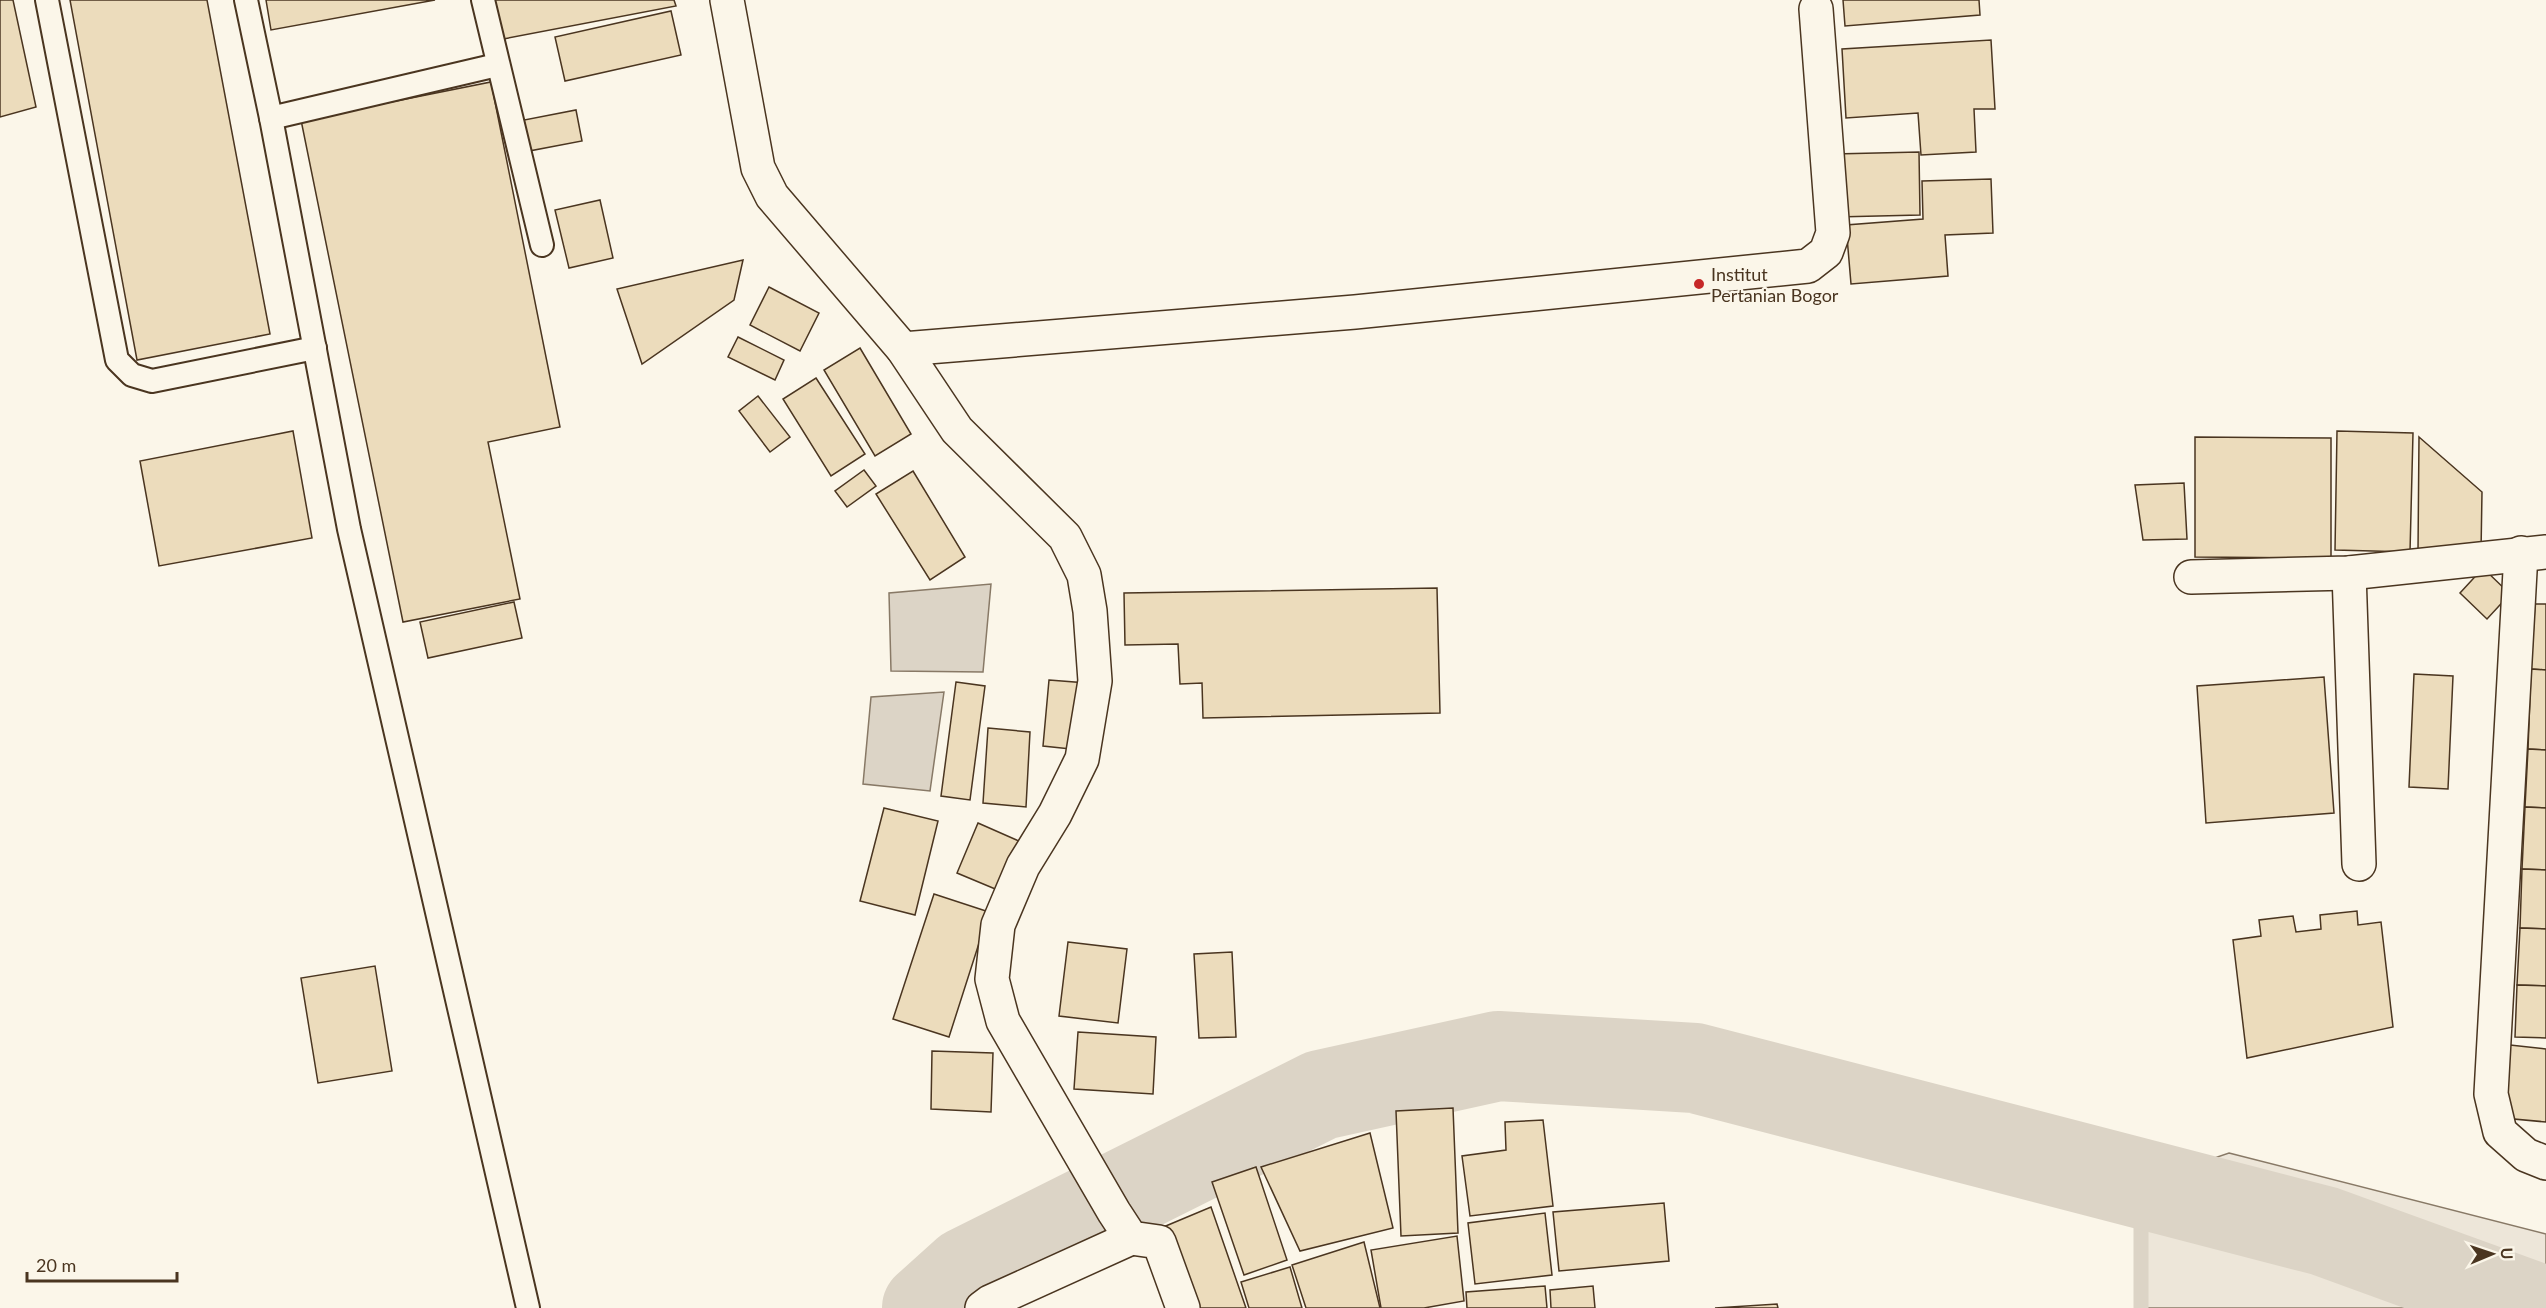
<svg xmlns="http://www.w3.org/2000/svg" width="2546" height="1308" font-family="Lato,sans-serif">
	<rect width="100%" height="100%" fill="#fbf6e9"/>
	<!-- green -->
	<polygon fill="#ede6d9" stroke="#887966" stroke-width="1.5" points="2229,1153 2546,1234 2546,1308 2141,1308 2141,1183"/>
	<!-- water -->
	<g fill="#dcd4c6" stroke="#887966" stroke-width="1.5">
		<polygon points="991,584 983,672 891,671 889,593"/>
		<polygon points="944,692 930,791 863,784 871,697"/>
	</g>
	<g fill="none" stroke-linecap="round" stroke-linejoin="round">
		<!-- stream -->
		<polyline stroke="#dcd4c6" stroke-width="15" points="2141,1308 2141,1183"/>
		<!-- river -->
		<polyline stroke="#dcd4c6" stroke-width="90" points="927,1308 967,1272 1321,1095 1498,1056 1695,1068 2324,1231 2536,1308"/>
	</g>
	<!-- building -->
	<g fill="#ecdcbc" stroke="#4a3520" stroke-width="1.5">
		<polygon points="0,0 13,0 36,107 0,117"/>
		<polygon points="70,0 207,0 270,334 137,360"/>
		<polygon points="266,0 435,0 271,30"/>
		<polygon points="491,0 674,0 676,6 498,40"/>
		<polygon points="1843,0 1979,0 1980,15 1845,26"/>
		<polygon points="671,11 681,55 565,81 555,37"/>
		<polygon points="1991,40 1995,109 1974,109 1976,152 1921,155 1918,113 1846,118 1842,49"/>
		<polygon points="491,82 560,427 488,442 520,599 403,622 301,120"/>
		<polygon points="576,110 582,141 529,151 524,120"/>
		<polygon points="1919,152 1920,215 1836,217 1834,154"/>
		<polygon points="1991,179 1993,233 1945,235 1948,276 1851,284 1846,225 1923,219 1922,181"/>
		<polygon points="600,200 613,258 569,268 555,210"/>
		<polygon points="743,260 734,300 642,364 617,289"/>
		<polygon points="769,287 819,313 800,351 750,325"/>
		<polygon points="738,337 784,360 775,380 728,357"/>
		<polygon points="860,348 911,434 875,456 824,370"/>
		<polygon points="816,378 865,454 831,476 783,399"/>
		<polygon points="758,396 790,437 770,452 739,411"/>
		<polygon points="293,431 312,538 159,566 140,461"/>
		<polygon points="2337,431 2413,433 2410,552 2335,550"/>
		<polygon points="2195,437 2331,438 2331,558 2195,557"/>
		<polygon points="2419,437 2482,492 2481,552 2418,552"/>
		<polygon points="864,470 876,486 847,507 835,491"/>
		<polygon points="913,471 965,557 930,580 876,494"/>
		<polygon points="2184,483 2187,539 2143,540 2135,485"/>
		<polygon points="2483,568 2510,594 2487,619 2460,593"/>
		<polygon points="1437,588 1440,713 1203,718 1202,683 1180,684 1178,644 1125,645 1124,593"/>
		<polygon points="514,602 522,638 428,658 420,622"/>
		<polygon points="2535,604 2546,604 2546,670 2531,669"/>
		<polygon points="2531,669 2546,670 2546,750 2528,749"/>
		<polygon points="2414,674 2453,676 2448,789 2409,787"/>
		<polygon points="2324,677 2334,813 2206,823 2197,686"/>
		<polygon points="1049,680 1087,683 1080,750 1043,746"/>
		<polygon points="956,682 985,686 970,800 941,796"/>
		<polygon points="988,728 1030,732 1026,807 983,803"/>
		<polygon points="2528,749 2546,750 2546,808 2525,807"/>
		<polygon points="2525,807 2546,808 2546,870 2522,869"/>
		<polygon points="884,808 938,821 915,915 860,901"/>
		<polygon points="978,823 1021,842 1000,891 957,873"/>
		<polygon points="2522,869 2546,870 2546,929 2520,928"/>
		<polygon points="934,894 989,912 949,1037 893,1019"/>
		<polygon points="2357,911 2358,925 2381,922 2393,1027 2247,1058 2233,940 2261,936 2259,920 2293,916 2296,932 2321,929 2320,915"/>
		<polygon points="2520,928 2546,929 2546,986 2517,985"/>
		<polygon points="1068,942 1127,949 1118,1023 1059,1016"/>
		<polygon points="1232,952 1236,1037 1199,1038 1194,954"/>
		<polygon points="375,966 392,1071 318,1083 301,978"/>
		<polygon points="2517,985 2546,986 2546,1038 2515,1037"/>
		<polygon points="1078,1032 1156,1037 1153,1094 1074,1089"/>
		<polygon points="2510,1045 2546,1049 2546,1122 2503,1118"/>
		<polygon points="932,1051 993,1053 991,1112 931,1109"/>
		<polygon points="1453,1108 1458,1233 1401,1236 1396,1111"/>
		<polygon points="1543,1120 1553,1206 1470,1216 1462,1156 1506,1150 1505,1122"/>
		<polygon points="1370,1133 1393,1228 1300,1251 1261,1167"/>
		<polygon points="1256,1167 1287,1260 1244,1275 1212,1182"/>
		<polygon points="1664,1203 1669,1261 1559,1271 1553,1212"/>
		<polygon points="1211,1207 1246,1308 1191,1308 1161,1228"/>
		<polygon points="1545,1213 1552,1275 1475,1284 1468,1223"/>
		<polygon points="1457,1236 1464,1301 1424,1308 1381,1308 1371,1250"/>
		<polygon points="1364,1242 1380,1308 1306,1308 1292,1265"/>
		<polygon points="1290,1267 1302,1308 1249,1308 1241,1282"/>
		<polygon points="1545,1286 1547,1308 1467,1308 1466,1292"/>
		<polygon points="1593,1286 1595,1308 1551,1308 1550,1290"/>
		<polygon points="1777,1304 1778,1308 1715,1308"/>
	</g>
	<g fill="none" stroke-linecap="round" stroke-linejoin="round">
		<!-- lane casing -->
		<g stroke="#4a3520" stroke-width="26">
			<g id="lane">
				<polyline points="47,0 117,360 132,375 152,381 315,348"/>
				<polyline points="246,0 271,118 349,529 528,1308"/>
				<polyline points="483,0 542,245"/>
				<polyline points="271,118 497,65"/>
			</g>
		</g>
		<!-- street casing -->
		<g stroke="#4a3520" stroke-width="36">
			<g id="street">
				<polyline points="727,0 758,168 772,196 903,349 957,430 1065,537 1084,575 1090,611 1095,681 1082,759 1055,814 1023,866 998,925 992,979 1003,1021 1114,1212 1131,1238 1159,1242 1183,1308"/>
				<polyline points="903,349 1355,312 1808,266 1826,252 1833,233 1816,9"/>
				<polyline points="2521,553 2491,1094 2500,1132 2526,1155 2546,1163"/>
				<polyline points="2349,573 2359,864"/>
				<polyline points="2191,577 2349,573 2546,552"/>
				<polyline points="982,1308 990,1302 1131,1238"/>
			</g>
		</g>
		<!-- lane -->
		<use href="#lane" stroke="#fbf6e9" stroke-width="22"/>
		<!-- street -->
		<use href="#street" stroke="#fbf6e9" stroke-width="33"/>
	</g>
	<!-- markers -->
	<circle fill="#c62828" stroke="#fbf6e9" stroke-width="2" cx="1699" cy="284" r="6"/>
	<g text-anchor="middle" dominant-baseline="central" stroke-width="4.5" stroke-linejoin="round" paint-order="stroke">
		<!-- poi labels -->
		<g font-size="18" fill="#4a3520" stroke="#fbf6e9" text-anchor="start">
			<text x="1711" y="274">Institut<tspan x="1711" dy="21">Pertanian Bogor</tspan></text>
		</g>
	</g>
	<!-- north arrow -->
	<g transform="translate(2492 1254) rotate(88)" stroke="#fbf6e9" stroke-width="4.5" paint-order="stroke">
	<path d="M0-4.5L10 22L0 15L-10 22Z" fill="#4a3520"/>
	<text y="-9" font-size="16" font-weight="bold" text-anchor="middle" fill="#4a3520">U</text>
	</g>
	<!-- scale -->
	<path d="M27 1272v9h150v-9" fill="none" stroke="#4a3520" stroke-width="3"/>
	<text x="36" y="1272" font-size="18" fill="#4a3520" stroke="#fbf6e9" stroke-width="4.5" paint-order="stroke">20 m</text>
</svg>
